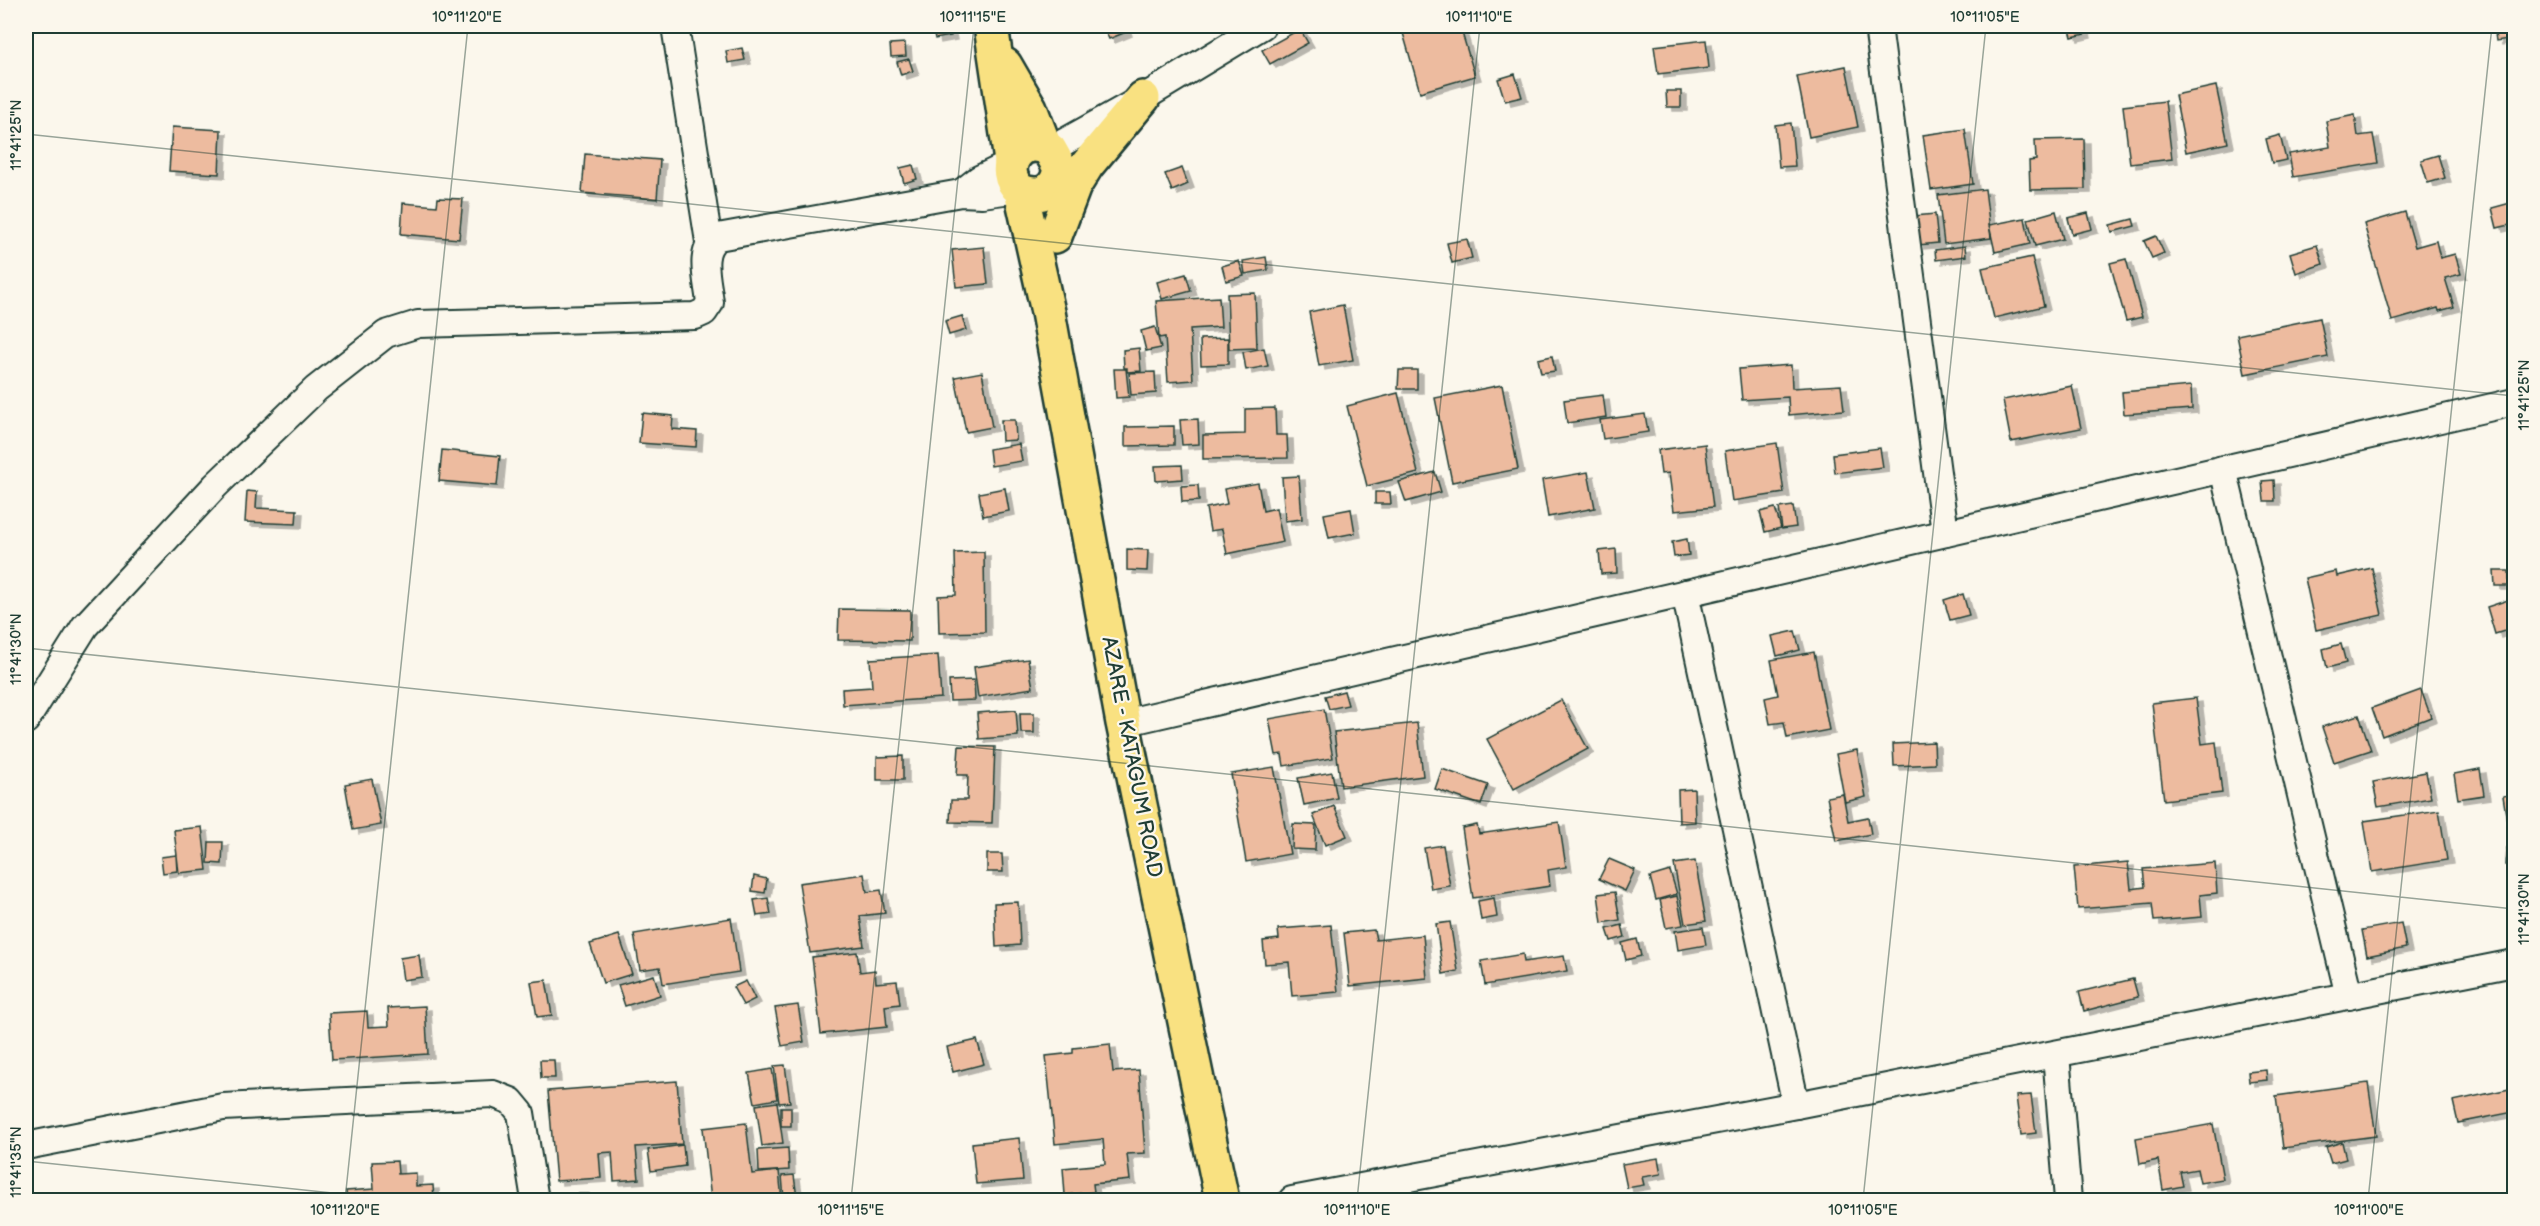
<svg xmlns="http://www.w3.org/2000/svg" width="2540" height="1226" font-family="'Balsamiq Sans',sans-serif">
	<defs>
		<filter id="shadow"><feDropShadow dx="6" dy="4" stdDeviation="0" flood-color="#0004"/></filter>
	</defs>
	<rect width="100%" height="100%" fill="#fbf7ec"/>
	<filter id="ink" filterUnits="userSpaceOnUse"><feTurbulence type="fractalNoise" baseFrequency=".0167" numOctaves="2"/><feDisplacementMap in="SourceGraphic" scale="12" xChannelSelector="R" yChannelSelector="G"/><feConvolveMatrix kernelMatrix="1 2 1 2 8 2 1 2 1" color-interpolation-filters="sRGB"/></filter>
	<g filter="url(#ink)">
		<!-- building -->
		<g fill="#edbb9f" stroke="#1f3d34" stroke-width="1.5" filter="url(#shadow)">
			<polygon points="932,26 949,26 951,36 935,39"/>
			<polygon points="1103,26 1124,26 1126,32 1109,39"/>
			<polygon points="1401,26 1460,26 1475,76 1420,92"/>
			<polygon points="2069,26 2083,26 2085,34 2072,37"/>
			<polygon points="2494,26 2514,26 2514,38 2496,41"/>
			<polygon points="1300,29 1308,43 1270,64 1262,50"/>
			<polygon points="1706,40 1709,68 1658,74 1654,46"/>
			<polygon points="905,43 906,56 891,57 890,44"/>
			<polygon points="742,48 745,60 728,63 726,51"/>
			<polygon points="909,59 913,71 901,75 897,62"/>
			<polygon points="1846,66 1858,127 1809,137 1797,76"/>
			<polygon points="1515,74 1522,97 1505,101 1498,79"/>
			<polygon points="2216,86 2228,143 2186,152 2175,95"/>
			<polygon points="1666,91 1681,91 1681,107 1667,107"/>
			<polygon points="2165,101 2172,159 2130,164 2123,106"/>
			<polygon points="2355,115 2358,136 2373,134 2378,163 2293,177 2289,154 2330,147 2326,121"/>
			<polygon points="1791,123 1795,166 1779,167 1775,125"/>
			<polygon points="172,127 221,130 219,174 169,171"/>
			<polygon points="1965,129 1973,184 1931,190 1923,135"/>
			<polygon points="2280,135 2286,160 2272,163 2266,139"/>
			<polygon points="2084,139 2085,189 2030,190 2029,161 2036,160 2035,140"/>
			<polygon points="585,154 660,160 657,199 582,193"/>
			<polygon points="2438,155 2445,178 2428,183 2421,160"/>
			<polygon points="913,165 917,179 904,183 900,168"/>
			<polygon points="1182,168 1188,184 1172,191 1165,174"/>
			<polygon points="1985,189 1991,238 1944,244 1938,195"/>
			<polygon points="438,198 463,199 459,239 401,234 403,203 437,206"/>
			<polygon points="2514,202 2514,224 2497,228 2492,208"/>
			<polygon points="2056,211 2063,239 2035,246 2028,219"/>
			<polygon points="2405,212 2415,247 2436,241 2440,258 2455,254 2461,274 2445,278 2454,307 2439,311 2438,308 2392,321 2364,224"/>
			<polygon points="2088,213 2092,229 2072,234 2068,218"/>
			<polygon points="1935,214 1938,243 1918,245 1915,216"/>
			<polygon points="2025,218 2030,244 1995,252 1989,225"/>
			<polygon points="2133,219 2135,226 2112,232 2110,225"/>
			<polygon points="2156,236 2164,253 2152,258 2144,241"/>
			<polygon points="1467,239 1472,258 1452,263 1447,243"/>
			<polygon points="2317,245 2323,264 2296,273 2290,253"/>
			<polygon points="1965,246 1966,256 1936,260 1935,250"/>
			<polygon points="984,247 988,284 956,287 952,250"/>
			<polygon points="1266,257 1268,270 1245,274 1243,261"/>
			<polygon points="2032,257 2044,306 1994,318 1982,268"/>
			<polygon points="2126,259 2142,317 2126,321 2110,263"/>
			<polygon points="1239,261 1244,276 1226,281 1222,266"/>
			<polygon points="1186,274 1191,291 1162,299 1157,282"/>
			<polygon points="1255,293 1257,348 1229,349 1227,294"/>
			<polygon points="1219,297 1221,327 1190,329 1193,380 1168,382 1165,337 1159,338 1156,301"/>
			<polygon points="1343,305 1353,360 1319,366 1309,312"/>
			<polygon points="962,316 966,330 949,335 945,321"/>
			<polygon points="2320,318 2328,357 2245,374 2237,335"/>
			<polygon points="1155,327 1161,348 1146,351 1141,331"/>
			<polygon points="1228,338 1228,364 1201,365 1200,339"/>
			<polygon points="1139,348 1141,371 1127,372 1127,368 1124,368 1123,350"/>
			<polygon points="1264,348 1268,366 1246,370 1243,352"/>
			<polygon points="1552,356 1555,371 1541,373 1538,359"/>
			<polygon points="1791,365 1792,388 1841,385 1844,410 1789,415 1788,397 1742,400 1739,369"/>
			<polygon points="1114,369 1126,369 1129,397 1116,398"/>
			<polygon points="1399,370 1417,370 1417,389 1398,389"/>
			<polygon points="982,372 992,427 966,432 955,377"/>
			<polygon points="1155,372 1156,393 1131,395 1129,373"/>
			<polygon points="1502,385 1518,469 1452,482 1435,398"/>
			<polygon points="2072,386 2081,428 2011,442 2003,400"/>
			<polygon points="2191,386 2192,409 2124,414 2122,392"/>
			<polygon points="1398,393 1418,473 1367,486 1347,406"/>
			<polygon points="1603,395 1606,417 1567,423 1564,400"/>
			<polygon points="1275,408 1276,435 1287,435 1288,458 1203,459 1203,435 1245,434 1245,409"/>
			<polygon points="642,413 673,416 672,429 697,431 696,447 639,443"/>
			<polygon points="1645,414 1648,432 1603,439 1600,420"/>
			<polygon points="1198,419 1199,444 1182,445 1180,420"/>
			<polygon points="1001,420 1015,420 1016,440 1002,441"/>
			<polygon points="1174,426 1174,445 1125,446 1125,427"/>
			<polygon points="1777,443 1784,493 1732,501 1725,451"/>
			<polygon points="1019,444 1022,461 991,466 989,449"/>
			<polygon points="1705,444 1713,507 1674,511 1669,473 1661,474 1658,450"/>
			<polygon points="1880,448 1883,467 1835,473 1833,454"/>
			<polygon points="442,450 500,456 497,486 439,481"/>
			<polygon points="1182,465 1183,479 1156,481 1155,466"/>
			<polygon points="1435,472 1441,492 1406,502 1399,482"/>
			<polygon points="1588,472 1595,508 1548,517 1542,480"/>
			<polygon points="1299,476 1302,519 1285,521 1282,477"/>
			<polygon points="2274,480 2275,501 2264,501 2262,481"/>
			<polygon points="1258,483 1263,511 1276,508 1283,542 1227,554 1222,529 1210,531 1206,508 1227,504 1224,489"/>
			<polygon points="1198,485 1199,501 1182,502 1181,486"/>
			<polygon points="1005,488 1009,511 983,516 979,493"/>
			<polygon points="247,491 257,492 256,508 297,510 296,524 245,522"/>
			<polygon points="1375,492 1390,492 1391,504 1375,504"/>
			<polygon points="1793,506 1796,527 1782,529 1779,508"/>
			<polygon points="1775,508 1781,528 1765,532 1760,512"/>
			<polygon points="1351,509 1355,533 1329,538 1324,514"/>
			<polygon points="1687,539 1689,555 1674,557 1672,542"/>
			<polygon points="1127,549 1148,550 1147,571 1127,570"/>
			<polygon points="1616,549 1617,573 1601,574 1599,551"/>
			<polygon points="984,552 985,632 939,633 938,596 956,595 955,553"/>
			<polygon points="2372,568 2382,615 2316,630 2305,578 2336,571 2337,576"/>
			<polygon points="2494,571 2509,571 2509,586 2495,586"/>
			<polygon points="1963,594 1969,615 1950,620 1944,600"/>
			<polygon points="2514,598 2514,628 2495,634 2487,607"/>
			<polygon points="839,609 910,610 910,641 838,640"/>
			<polygon points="1795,631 1800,650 1777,656 1772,636"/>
			<polygon points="2341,644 2346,663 2327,668 2323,649"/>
			<polygon points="1814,652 1829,730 1787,738 1784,722 1770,724 1765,698 1778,695 1771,660"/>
			<polygon points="938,655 941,698 843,705 842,689 872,687 870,659"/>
			<polygon points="1028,659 1033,688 978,697 974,667"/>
			<polygon points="974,680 975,700 950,701 949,681"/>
			<polygon points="2421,690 2431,717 2382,736 2372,708"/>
			<polygon points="1344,691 1348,705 1329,709 1325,696"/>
			<polygon points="2196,698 2202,744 2216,742 2222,793 2164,800 2152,703"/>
			<polygon points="1561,700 1588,749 1514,789 1487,739"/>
			<polygon points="1324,709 1333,758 1284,766 1282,754 1276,755 1269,719"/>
			<polygon points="1016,710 1018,736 979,739 977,713"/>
			<polygon points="1020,713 1034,713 1034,733 1021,733"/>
			<polygon points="2359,715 2371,750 2334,762 2322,727"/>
			<polygon points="1417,723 1423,776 1341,787 1334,732"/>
			<polygon points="1934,742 1935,764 1894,766 1893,744"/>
			<polygon points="959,746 995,747 992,823 950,822 951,800 967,800 968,775 957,775"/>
			<polygon points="1857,750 1866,797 1845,802 1836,754"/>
			<polygon points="903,756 903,780 877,780 877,757"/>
			<polygon points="1274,767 1290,854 1246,862 1231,774"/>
			<polygon points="1442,769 1488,785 1481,805 1435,789"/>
			<polygon points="2480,769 2484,795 2458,799 2454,774"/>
			<polygon points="1332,772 1337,798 1304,805 1298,778"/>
			<polygon points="2426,772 2431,798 2378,807 2373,782"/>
			<polygon points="372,779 381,825 353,830 345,784"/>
			<polygon points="1694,789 1695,822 1679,823 1678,790"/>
			<polygon points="1843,794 1848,821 1868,817 1871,834 1836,841 1827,797"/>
			<polygon points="2514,794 2514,839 2510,840 2503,796"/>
			<polygon points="1334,806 1347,836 1325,845 1313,815"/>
			<polygon points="2439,810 2447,860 2372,872 2364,821"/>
			<polygon points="1559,822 1566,867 1548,870 1550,886 1473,898 1462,828 1477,825 1479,834"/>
			<polygon points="1293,824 1316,825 1315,850 1292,849"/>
			<polygon points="202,827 207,870 179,873 174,830"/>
			<polygon points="209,842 223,842 222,864 208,863"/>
			<polygon points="1443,845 1450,886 1431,889 1424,848"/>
			<polygon points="2506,848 2514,848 2514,865 2505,865"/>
			<polygon points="987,854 1002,854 1003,872 987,872"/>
			<polygon points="176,855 177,871 163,873 161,857"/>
			<polygon points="1609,859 1635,870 1625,891 1599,879"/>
			<polygon points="1695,861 1706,921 1685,924 1674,864"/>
			<polygon points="2128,862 2131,889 2145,887 2143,869 2215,863 2217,893 2200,895 2202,917 2154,921 2152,903 2078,909 2074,867"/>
			<polygon points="2509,868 2514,868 2514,888 2511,889"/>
			<polygon points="1670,871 1677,894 1656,900 1650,877"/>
			<polygon points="864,874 867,892 881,890 885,913 860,916 864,946 810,953 799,883"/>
			<polygon points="754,876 767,879 765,893 752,891"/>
			<polygon points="1615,892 1620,920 1602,923 1598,894"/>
			<polygon points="1677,896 1683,925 1666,928 1660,900"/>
			<polygon points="768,898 771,914 757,916 754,900"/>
			<polygon points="1494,898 1497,917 1481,920 1478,901"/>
			<polygon points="1018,902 1020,945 996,947 994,903"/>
			<polygon points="731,918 739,972 663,984 660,967 640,970 634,934"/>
			<polygon points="1450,922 1458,971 1443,974 1436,924"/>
			<polygon points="2401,923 2406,948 2367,956 2362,930"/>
			<polygon points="1331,925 1338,992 1292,996 1289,962 1265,964 1263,941 1279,939 1278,929"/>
			<polygon points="1622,925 1625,937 1611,941 1607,929"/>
			<polygon points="1703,927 1706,945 1678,950 1675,931"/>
			<polygon points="1374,930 1376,940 1423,935 1427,978 1350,986 1344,933"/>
			<polygon points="619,935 632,974 603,983 590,944"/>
			<polygon points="1637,939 1641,956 1626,960 1622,943"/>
			<polygon points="857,952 860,972 875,970 876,983 897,981 900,1004 885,1006 887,1027 821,1034 812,957"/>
			<polygon points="1523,954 1524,962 1564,956 1567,971 1485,985 1481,961"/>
			<polygon points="419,955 422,977 403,980 400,958"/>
			<polygon points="654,975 660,995 625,1006 618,985"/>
			<polygon points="2133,979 2138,997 2084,1011 2079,992"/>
			<polygon points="546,980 552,1015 537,1017 531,982"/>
			<polygon points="746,981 755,999 743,1005 733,987"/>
			<polygon points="798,1005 804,1042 782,1046 775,1008"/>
			<polygon points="425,1006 428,1054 332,1060 329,1013 367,1011 368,1027 389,1026 388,1008"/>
			<polygon points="977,1040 984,1064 953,1072 947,1047"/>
			<polygon points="1110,1044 1113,1072 1139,1070 1145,1153 1127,1154 1130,1180 1093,1184 1094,1192 1065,1195 1063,1168 1105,1164 1103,1139 1055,1144 1046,1056 1073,1053 1073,1048"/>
			<polygon points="540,1060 554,1060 555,1078 541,1078"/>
			<polygon points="785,1065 790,1102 779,1103 774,1066"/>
			<polygon points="772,1069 777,1099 755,1103 749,1073"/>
			<polygon points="2266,1070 2267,1080 2249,1082 2248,1072"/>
			<polygon points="677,1081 682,1144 636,1147 639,1179 614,1181 612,1152 599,1153 601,1178 556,1181 548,1091"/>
			<polygon points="2368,1083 2376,1136 2283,1148 2276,1096"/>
			<polygon points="2514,1088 2514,1112 2458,1123 2453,1101"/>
			<polygon points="2031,1095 2036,1133 2021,1135 2016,1096"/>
			<polygon points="777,1102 783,1143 762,1146 756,1105"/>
			<rect x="781" y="1107" width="10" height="19"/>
			<polygon points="746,1123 752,1174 779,1171 782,1200 711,1200 703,1128"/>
			<polygon points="2213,1124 2223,1179 2200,1183 2197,1169 2180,1172 2183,1186 2163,1190 2158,1160 2140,1164 2136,1138"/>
			<polygon points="1019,1138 1023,1180 976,1184 972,1143"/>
			<polygon points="2342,1142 2346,1159 2331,1163 2326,1147"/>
			<polygon points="683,1145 685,1166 651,1171 648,1150"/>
			<polygon points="788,1148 789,1170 759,1172 758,1150"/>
			<polygon points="1658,1158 1661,1174 1642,1177 1644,1185 1627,1188 1622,1164"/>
			<polygon points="397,1161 398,1174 416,1173 416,1186 433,1185 434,1200 347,1200 346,1191 374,1189 372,1162"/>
			<polygon points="794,1175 797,1198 784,1199 782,1176"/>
			<rect x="557" y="1194" width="32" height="6"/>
		</g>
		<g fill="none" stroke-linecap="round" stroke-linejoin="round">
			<!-- minor casing -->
			<g stroke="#1f3d34" stroke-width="30">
				<g id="minor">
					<polyline points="675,26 709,242"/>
					<polyline points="1878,26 1945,533"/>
					<polyline points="1050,150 1143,98 1262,26"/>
					<polyline points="961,193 979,179 1010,164"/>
					<polyline points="2223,469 2349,996"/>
					<polyline points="1685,593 1796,1105"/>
					<path d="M26,720L85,626L215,486L316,389L386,334L418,324L695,316L704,312L710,303C708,281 697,250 718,237L961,193L982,194L1018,189"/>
					<polyline points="1123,723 2514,402"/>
					<polyline points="2056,1054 2068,1200"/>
					<polyline points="26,1146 223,1107 493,1094 511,1101 521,1113 535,1200"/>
					<polyline points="1292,1200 1796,1105 2514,963"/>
				</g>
			</g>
			<!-- major casing -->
			<g stroke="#1f3d34" stroke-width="38">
				<g id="major">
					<polyline points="991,26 1011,161"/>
					<polyline points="1005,65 1030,108 1045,147"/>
					<path d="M1021,191C1042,199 1057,190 1060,168L1050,150C1021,132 995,169 1021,191L1048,312L1123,723L1222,1200"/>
					<polyline points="1055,236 1074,186 1087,165 1143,98"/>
				</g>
			</g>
			<!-- minor -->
			<use href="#minor" stroke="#fbf7ec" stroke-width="26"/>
			<!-- major -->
			<use href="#major" stroke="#f9e181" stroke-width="33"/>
		</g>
	</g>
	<!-- ticks -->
	<path fill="none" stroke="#1f3d34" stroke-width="1.5" stroke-opacity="0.45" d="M26,134L2514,396M26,648L2514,909M26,1161L399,1200M345,1200L468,26M851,1200L974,26M1357,1200L1480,26M1863,1200L1986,26M2368,1200L2492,26"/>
	<g text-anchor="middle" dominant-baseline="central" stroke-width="4.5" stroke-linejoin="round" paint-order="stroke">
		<!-- street labels -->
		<g font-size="21" fill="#1f3d34" stroke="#fbf7ec">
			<text transform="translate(1132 757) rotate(79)">AZARE - KATAGUM ROAD</text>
		</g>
	</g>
	<!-- margin -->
	<rect width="2540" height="1226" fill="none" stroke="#fbf7ec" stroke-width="66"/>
	<rect x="33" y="33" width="2474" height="1160" fill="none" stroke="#1f3d34" stroke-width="2"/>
	<g font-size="15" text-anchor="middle" fill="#1f3d34">
		<text x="467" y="22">10°11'20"E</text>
		<text x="973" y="22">10°11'15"E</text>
		<text x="1479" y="22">10°11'10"E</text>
		<text x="1985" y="22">10°11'05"E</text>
		<text transform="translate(16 135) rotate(-90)" y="5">11°41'25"N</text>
		<text transform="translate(2524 395) rotate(-90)" y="5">11°41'25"N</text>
		<text transform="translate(16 649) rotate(-90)" y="5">11°41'30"N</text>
		<text transform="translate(2524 909) rotate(-90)" y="5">11°41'30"N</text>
		<text transform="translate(16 1162) rotate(-90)" y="5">11°41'35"N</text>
		<text x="345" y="1215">10°11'20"E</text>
		<text x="851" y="1215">10°11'15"E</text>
		<text x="1357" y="1215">10°11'10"E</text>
		<text x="1863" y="1215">10°11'05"E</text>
		<text x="2369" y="1215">10°11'00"E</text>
	</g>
</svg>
